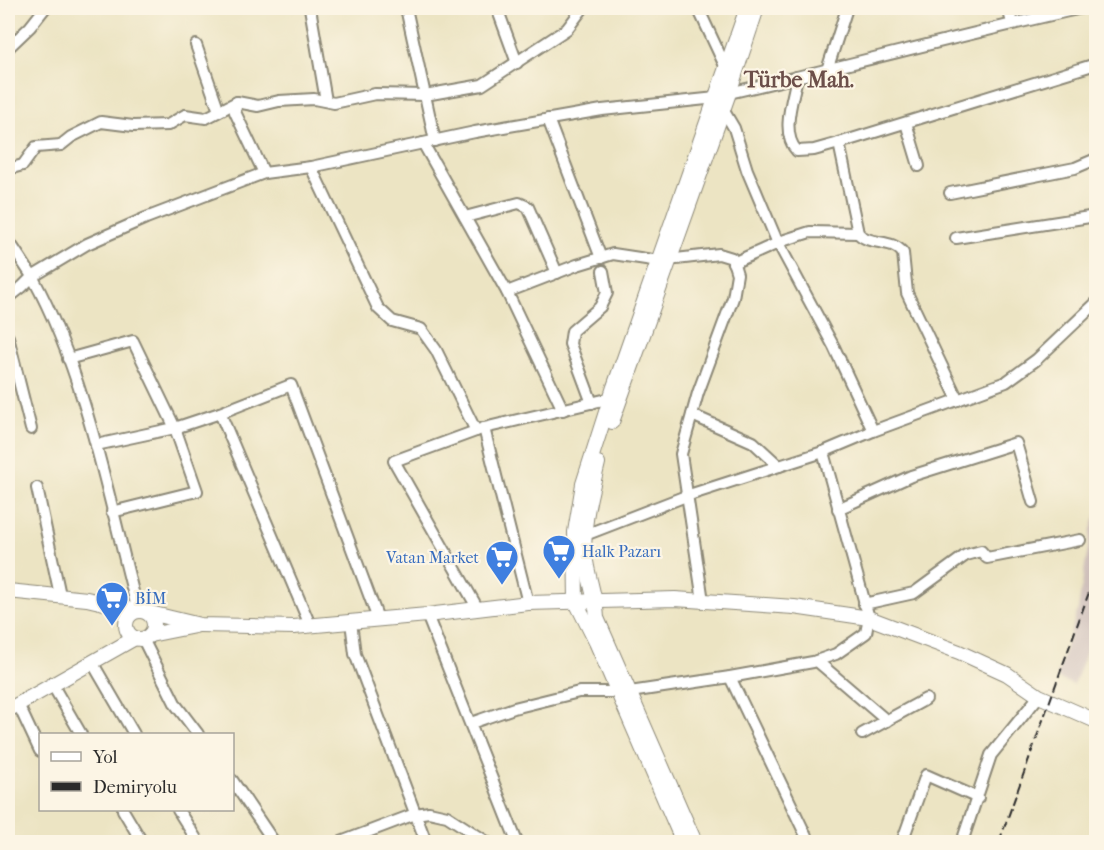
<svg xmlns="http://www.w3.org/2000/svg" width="1104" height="850" font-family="'IM FELL French Canon',serif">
	<rect width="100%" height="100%" fill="#fcf5e5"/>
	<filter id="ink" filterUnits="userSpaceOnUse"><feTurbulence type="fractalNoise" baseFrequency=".0167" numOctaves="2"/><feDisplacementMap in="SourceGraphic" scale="12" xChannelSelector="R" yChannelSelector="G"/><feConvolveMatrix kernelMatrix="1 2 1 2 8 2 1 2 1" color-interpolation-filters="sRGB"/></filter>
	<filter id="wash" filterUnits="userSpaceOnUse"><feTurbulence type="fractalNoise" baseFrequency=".008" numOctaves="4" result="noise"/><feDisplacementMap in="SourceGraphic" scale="24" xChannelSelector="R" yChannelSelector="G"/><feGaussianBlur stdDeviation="1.35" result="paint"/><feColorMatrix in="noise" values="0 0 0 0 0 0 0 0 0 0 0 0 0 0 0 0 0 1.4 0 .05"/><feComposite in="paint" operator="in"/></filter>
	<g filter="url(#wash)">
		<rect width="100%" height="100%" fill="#ece4c3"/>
		<!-- industrial -->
		<polygon fill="#cfc0bb" points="1096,514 1096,626 1074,685 1056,678 1078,609 1091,529"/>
	</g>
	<g filter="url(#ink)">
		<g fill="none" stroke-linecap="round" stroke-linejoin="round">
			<!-- minor casing -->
			<g stroke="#8c8877" stroke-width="14">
				<g id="minor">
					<polyline points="310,8 326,101"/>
					<polyline points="406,8 435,141"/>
					<polyline points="497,8 517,63"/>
					<polyline points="698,8 726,68"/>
					<polyline points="1008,8 1012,23"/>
					<polyline points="196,45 219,111"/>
					<polyline points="8,48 30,27 45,8"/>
					<polyline points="827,70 847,8"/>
					<path d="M797,77C793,99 780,133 797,151L814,150L839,143L1096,64"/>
					<polyline points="237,102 235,112 264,173"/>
					<polyline points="721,106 734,128 747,170 777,241 834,347 873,431"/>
					<polyline points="548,119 601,258"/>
					<polyline points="906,123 919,166"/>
					<polyline points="423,143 507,292 563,410"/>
					<path d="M839,143L858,233C869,246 892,238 903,253L907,293L958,400"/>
					<polyline points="311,167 378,308 392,321 421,329 436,350 476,431"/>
					<polyline points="8,169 23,165 36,147 61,145 71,137 101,122 133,126 168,125 185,115 206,118 237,102 258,106 279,101 314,99 334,103 375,94 425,95 482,85 567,29 583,8"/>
					<polyline points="950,193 1075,168 1096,159"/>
					<polyline points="465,217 519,203 528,207 557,273"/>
					<polyline points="956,238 1096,216"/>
					<path d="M8,240C16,252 25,265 33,278C87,377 109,502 138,611"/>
					<polyline points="733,263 785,240 810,232 858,233"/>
					<polyline points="507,292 577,265 613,254 659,261 719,254 732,258 737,274 733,298 698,393 681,454 703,601"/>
					<path d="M8,298L22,287L32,277L87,244L146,218L264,173L311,167L475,132L602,110L716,98L729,93C847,66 964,34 1082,8"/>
					<polyline points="8,337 31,429"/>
					<polyline points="68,359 133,341 175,428 197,491 112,512"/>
					<polyline points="592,403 570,344 572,331 600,307 607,293 603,271"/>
					<polyline points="220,413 310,625"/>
					<polyline points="692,415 753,442 779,466"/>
					<polyline points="484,428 528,603"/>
					<polyline points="96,445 175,428 220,413 291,385 378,619"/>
					<polyline points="37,488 60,595"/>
					<polyline points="838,509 911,476 1016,443 1033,502"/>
					<polyline points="585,535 686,496 823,452 873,431 1006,382 1036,360 1096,303"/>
					<polyline points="864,604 914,593 966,555 981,551 987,558 1080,540"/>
					<polyline points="478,609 394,461 484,428 616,397"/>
					<polyline points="427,615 517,842"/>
					<polyline points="351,622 355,654 426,842"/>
					<polyline points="143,639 176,705 198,734"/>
					<polyline points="817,661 887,721"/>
					<polyline points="92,662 134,734"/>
					<polyline points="730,677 809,842"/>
					<polyline points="52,684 81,734"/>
					<polyline points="18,704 40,751"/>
					<polyline points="471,723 514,708 579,692 630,692 730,677 813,662 836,654 866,633 869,618 823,452"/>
					<polyline points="862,734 926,699"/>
					<polyline points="232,780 274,842"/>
					<polyline points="123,810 142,842"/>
					<polyline points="178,810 198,842"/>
					<polyline points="341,842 415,814 429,812 447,816 487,842"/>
					<polyline points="902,842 926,775 978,798"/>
					<polyline points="962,842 991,755 1039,696"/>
				</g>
			</g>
			<!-- major casing -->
			<g stroke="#8c8877" stroke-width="16">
				<g id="major">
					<polyline points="612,422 729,93 757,8"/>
					<path d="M598,463C591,493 582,523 585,554C587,576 596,596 597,618L695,842"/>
					<polyline points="8,591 87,599 138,611"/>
					<circle cx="140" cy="625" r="14"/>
					<polyline points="146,612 200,625 294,627 427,615 528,603 675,599 794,607 869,618 959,652 1007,674 1039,696 1096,721"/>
					<polyline points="150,635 195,626"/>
					<polyline points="8,710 135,638"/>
					<polyline points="683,842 596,642 576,602 575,532 583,484 614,387 747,8"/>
					<polyline points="1094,842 1096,836"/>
				</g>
			</g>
			<!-- minor -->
			<use href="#minor" stroke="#fff" stroke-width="10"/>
			<!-- major -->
			<use href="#major" stroke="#fff" stroke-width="14"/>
			<!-- rail -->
			<polyline stroke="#2b2b2b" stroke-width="2" stroke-dasharray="9 4.5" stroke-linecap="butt" points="999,842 1096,573"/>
		</g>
	</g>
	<!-- icons -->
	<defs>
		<g id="supermarket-pin" transform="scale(1.725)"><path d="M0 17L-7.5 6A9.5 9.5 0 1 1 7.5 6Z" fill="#3f7fe0" stroke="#fcf5e5"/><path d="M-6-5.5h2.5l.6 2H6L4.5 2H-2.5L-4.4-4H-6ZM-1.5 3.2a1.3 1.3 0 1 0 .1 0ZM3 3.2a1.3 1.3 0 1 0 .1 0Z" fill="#fff"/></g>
	</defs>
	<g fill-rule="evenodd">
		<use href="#supermarket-pin" x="559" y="551"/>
		<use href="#supermarket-pin" x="502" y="557"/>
		<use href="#supermarket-pin" x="112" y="598"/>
	</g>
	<g text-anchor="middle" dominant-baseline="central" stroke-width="4.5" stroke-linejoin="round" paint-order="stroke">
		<!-- shop labels -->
		<g font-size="16" fill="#366cbe" stroke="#fcf5e5" text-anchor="start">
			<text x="582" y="551">Halk Pazarı</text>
			<text x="479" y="557" text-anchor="end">Vatan Market</text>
			<text x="135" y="598">BİM</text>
		</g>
		<!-- district labels -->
		<g font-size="22" font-weight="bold" fill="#6c4f4a" stroke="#fcf5e5">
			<text x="799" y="80">Türbe Mah.</text>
		</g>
	</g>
	<!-- margin -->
	<rect width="1104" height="850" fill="none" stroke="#fcf5e5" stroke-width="30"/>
	<!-- legend -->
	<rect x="39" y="733" width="195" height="78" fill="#fcf5e5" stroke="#a8a49b" stroke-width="1.5"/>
	<rect x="51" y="752" width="30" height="9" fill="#ffffff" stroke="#a8a49b" stroke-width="1.5"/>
	<text x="93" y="763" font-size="18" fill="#2b2b2b">Yol</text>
	<rect x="51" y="782" width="30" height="9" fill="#2b2b2b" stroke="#a8a49b" stroke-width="1.5"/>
	<text x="93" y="793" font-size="18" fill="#2b2b2b">Demiryolu</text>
</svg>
